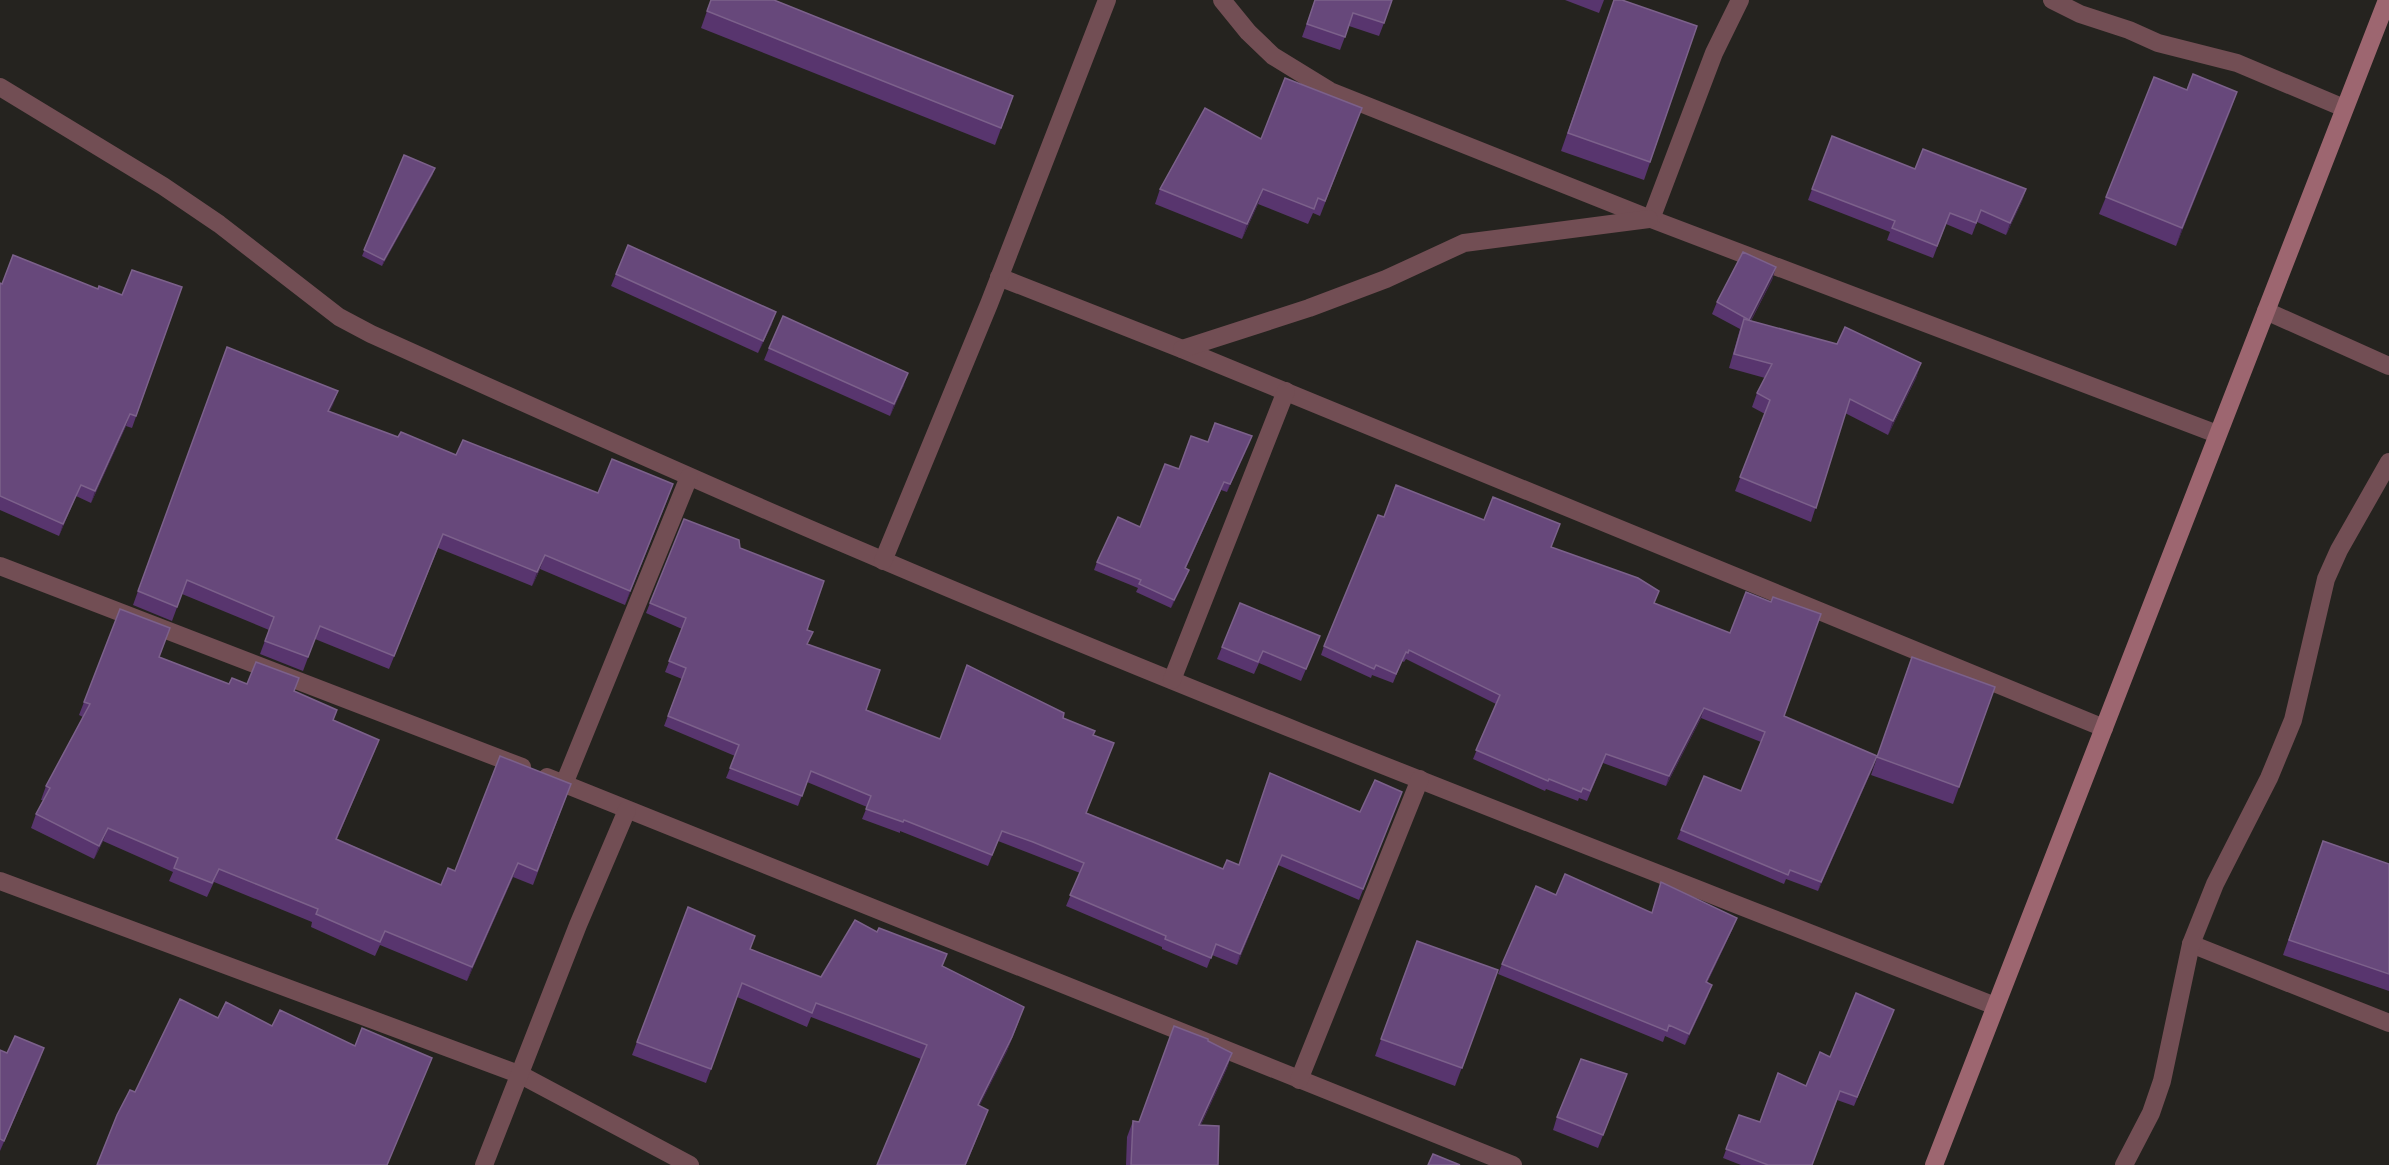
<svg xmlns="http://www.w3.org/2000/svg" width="2389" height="1165" font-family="'Roboto Condensed',sans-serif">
	<rect width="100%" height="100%" fill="#25231f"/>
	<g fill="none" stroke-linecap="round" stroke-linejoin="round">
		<!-- street -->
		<g stroke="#724e54" stroke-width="18">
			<polyline points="1222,0 1248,32 1273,56 1330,91 1651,219 2217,434"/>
			<polyline points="2052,0 2080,14 2129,30 2158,43 2237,63 2344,108"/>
			<path d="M0,87L163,186L219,224L339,317L371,334C540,410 709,487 880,559C1248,716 1623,859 1995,1006"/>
			<polyline points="1651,219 1714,53 1740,0"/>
			<polyline points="999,277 1182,349 2104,728"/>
			<polyline points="2266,311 2389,366"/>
			<polyline points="1182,349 1309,308 1386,279 1464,243 1649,219"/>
			<polyline points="883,561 989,304 1107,0"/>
			<polyline points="0,566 522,767"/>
			<polyline points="1172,680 1286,391"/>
			<polyline points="547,777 1513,1165"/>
			<polyline points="564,784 689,477"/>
			<polyline points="0,881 521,1075 690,1165"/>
			<polyline points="2191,944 2389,1023"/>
			<polyline points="1299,1080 1420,779"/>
			<polyline points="484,1165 578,925 627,810"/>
			<polyline points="2124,1165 2151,1113 2162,1081 2191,944 2215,884 2269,778 2293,720 2326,579 2339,550 2389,462"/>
		</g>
		<!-- secondary -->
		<polyline stroke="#9d6670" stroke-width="18" points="1934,1165 2387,0"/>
	</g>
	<!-- wall -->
	<g fill="#58356e">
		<polygon points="1315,0 1384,23 1379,36 1349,26 1340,50 1302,37"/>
		<polygon points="1565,0 1604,0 1599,13"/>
		<polygon points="1614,0 1697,26 1644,180 1561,151"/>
		<polygon points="707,11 1013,96 995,145 701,28"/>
		<polygon points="2187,90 2237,92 2176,246 2099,214 2106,197"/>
		<polygon points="1356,123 1320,216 1313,213 1308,224 1258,204 1242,239 1155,204 1160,189 1261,139"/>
		<polygon points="1832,136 1915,169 2026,189 2022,201 2006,235 1977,222 1972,235 1946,224 1933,258 1887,240 1890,232 1808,200"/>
		<polygon points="404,155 433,174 382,266 362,256"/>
		<polygon points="1776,267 1772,280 1751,321 1837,344 1921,363 1916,378 1888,435 1845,413 1811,522 1735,491 1765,414 1752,407 1757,393 1765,378 1729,368 1740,329 1712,314 1717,302"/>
		<polygon points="616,274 772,324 758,353 611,286"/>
		<polygon points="0,283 98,289 122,295 182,287 132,428 126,426 91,503 76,496 59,536 0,510"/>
		<polygon points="769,348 904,385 890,416 764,360"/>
		<polygon points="338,391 329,412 398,437 456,455 598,493 668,498 625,605 540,569 532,586 438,548 389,669 315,639 303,671 260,654 269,630 182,594 172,621 133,605 138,591"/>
		<polygon points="1252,436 1227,492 1221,490 1186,568 1186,578 1171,608 1136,592 1138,588 1094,570 1097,562 1140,527 1179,469 1208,442"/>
		<polygon points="1384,517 1551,547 1655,603 1784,716 1874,765 1818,891 1786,879 1784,884 1677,839 1681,830 1741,791 1761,742 1701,718 1666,786 1603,763 1587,801 1579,798 1578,801 1546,789 1545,791 1473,759 1496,704 1406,659 1404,662 1402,661 1393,683 1372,675 1371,678 1321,655 1324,646"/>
		<polygon points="740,548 807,630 808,644 866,710 940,739 1063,718 1093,735 1087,813 1223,869 1238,865 1360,812 1402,792 1359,900 1278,865 1237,965 1212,955 1207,968 1162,949 1162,947 1066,906 1080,873 1029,853 998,841 988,866 900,831 900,833 862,819 867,807 807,782 798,806 726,778 735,756 664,726 682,679 665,672 682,629 646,613 650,603"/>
		<polygon points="120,609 159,657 229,684 247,684 299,678 294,691 337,710 333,720 379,740 337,839 441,885 455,871 571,784 533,885 513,877 467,981 380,945 375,956 311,927 312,922 214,882 207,897 169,881 173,872 103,841 94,859 31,828 36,814 43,800 41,800 46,786 83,717 79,715"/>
		<polygon points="1320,636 1301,681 1259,663 1254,674 1217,659 1222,647"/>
		<polygon points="1912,657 1995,687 1953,804 1871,775"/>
		<polygon points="2323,841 2389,864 2389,991 2283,955"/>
		<polygon points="1661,882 1733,928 1707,983 1708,996 1685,1045 1665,1036 1663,1042 1498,974 1502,964 1556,895 1652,912"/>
		<polygon points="688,907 750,950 821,977 942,966 1019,1021 1007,1051 979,1106 983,1123 966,1165 877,1165 921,1059 811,1017 807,1027 737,997 706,1083 632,1055"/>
		<polygon points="1417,941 1498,970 1455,1086 1375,1056"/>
		<polygon points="1894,1010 1854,1106 1837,1100 1812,1165 1741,1165 1723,1158 1739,1115 1760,1122 1806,1086 1830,1057"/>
		<polygon points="1208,1041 1232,1053 1227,1068 1201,1125 1218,1165 1126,1165 1127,1137 1133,1121 1139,1122"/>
		<polygon points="0,1050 7,1053 40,1060 0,1151"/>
		<polygon points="1627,1074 1598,1148 1553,1130 1557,1117"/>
	</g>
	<!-- shaded-wall -->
	<g fill="#3d2649">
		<polygon points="2237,92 2231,110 2176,246 2182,228"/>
		<polygon points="435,168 433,174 382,266 384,260"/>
		<polygon points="1263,189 1258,204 1242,239 1247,224"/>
		<polygon points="2026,189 2022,201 2006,235 2010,223"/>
		<polygon points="1776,267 1772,280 1745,332 1749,320"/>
		<polygon points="776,312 772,324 758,353 763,341"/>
		<polygon points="1921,363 1916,378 1888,435 1893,421"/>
		<polygon points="908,373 904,385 890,416 894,404"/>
		<polygon points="338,391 333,405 323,425 328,411"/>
		<polygon points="130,414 126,426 91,503 95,491"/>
		<polygon points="1252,436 1249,445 1227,492 1230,484"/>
		<polygon points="1224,482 1221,490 1182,576 1185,568"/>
		<polygon points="673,484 668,498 625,605 630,591"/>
		<polygon points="81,485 76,496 59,536 63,524"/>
		<polygon points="545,555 540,569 532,586 537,572"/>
		<polygon points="1189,570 1186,578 1171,608 1174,600"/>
		<polygon points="1704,708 1701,718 1666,786 1669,776"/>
		<polygon points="379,740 374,753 331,853 336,839"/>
		<polygon points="1877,756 1874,765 1818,891 1821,882"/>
		<polygon points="108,828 103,841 94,859 99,846"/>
		<polygon points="1282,855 1278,865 1237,965 1240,954"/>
		<polygon points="518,863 513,877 467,981 472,967"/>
		<polygon points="1737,918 1733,928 1702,993 1706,982"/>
		<polygon points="1712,985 1708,996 1685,1045 1689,1034"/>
		<polygon points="1024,1007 1007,1051 973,1119 978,1105"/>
		<polygon points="44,1048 40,1060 0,1151 4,1141"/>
		<polygon points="1232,1053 1227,1068 1194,1140 1199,1125"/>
	</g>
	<!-- building -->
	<g fill="#67487b" stroke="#7c618b" stroke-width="1.5">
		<polygon points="711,0 774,0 1013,96 1001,128 707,11"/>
		<polygon points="1315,0 1392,0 1384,23 1353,13 1345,37 1307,24"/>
		<polygon points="1614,0 1622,0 1697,26 1650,162 1568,133"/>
		<polygon points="2193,74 2237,92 2182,228 2106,197 2154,77 2187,90"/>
		<polygon points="1285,78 1362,108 1325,201 1318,198 1314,209 1263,189 1247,224 1160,189 1205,108 1261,139"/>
		<polygon points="1832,136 1915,169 1923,149 2026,189 2010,223 1981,210 1976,223 1950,213 1937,246 1892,228 1895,221 1812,189"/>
		<polygon points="404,155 435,168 384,260 364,250"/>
		<polygon points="628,245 776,312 763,341 616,274"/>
		<polygon points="1743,252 1776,267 1749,320 1717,302"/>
		<polygon points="13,255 98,289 99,286 122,295 132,270 182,287 136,416 130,414 95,491 81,485 63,524 0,496 0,283 2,284"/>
		<polygon points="783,316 908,373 894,404 769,348"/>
		<polygon points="1744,319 1837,344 1845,327 1921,363 1893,421 1850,399 1816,508 1740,477 1770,400 1757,393 1772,364 1734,354"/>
		<polygon points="227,347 338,391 328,411 398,437 401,432 456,455 463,440 598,493 612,459 673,484 630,591 545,555 537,572 443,534 394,656 320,626 308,657 265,641 274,617 187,580 177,607 138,591"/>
		<polygon points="1215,423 1252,436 1230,484 1224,482 1185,568 1189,570 1174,600 1139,584 1141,580 1097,562 1118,517 1140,527 1165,464 1179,469 1191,436 1208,442"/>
		<polygon points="1396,485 1484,520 1493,497 1560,524 1551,547 1638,578 1659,591 1654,603 1730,633 1746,592 1771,602 1773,597 1821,614 1784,716 1877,756 1821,882 1790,870 1788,875 1681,830 1704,776 1741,791 1765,732 1704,708 1669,776 1606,754 1590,791 1583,788 1581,792 1549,779 1548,781 1476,750 1500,695 1409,650 1408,653 1406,652 1396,674 1376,665 1374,669 1324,646 1378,515 1384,517"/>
		<polygon points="684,519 739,540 740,548 824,581 807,630 813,632 807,644 880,670 866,710 940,739 967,665 1064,713 1063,718 1095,731 1093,735 1114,743 1086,813 1223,869 1227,860 1239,865 1270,773 1360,812 1375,780 1402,792 1363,889 1282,855 1240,954 1216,944 1211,958 1165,939 1166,936 1070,895 1084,863 1033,842 1002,831 992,855 904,820 903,822 866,809 871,796 811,771 802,796 730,768 739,745 668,716 686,668 669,661 686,618 650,603"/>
		<polygon points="1240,603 1320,636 1306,669 1263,651 1258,662 1222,647"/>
		<polygon points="120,609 170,628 159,657 229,684 232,678 247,684 256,662 299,678 294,691 337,710 333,720 379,740 336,839 441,885 448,868 455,871 500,756 571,784 537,871 518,863 472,967 385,931 380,942 316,914 318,909 219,869 212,883 174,868 178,858 108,828 99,846 36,814 50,788 46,786 90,704 84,702"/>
		<polygon points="1912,657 1995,687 1959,787 1877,757"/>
		<polygon points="2323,841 2389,864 2389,974 2289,940"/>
		<polygon points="1565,874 1652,913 1661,882 1737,918 1706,982 1712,985 1689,1034 1669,1025 1667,1031 1502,964 1536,886 1556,895"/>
		<polygon points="688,907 755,936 750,949 821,977 855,920 877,932 879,928 947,954 942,966 1024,1007 1012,1037 978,1105 988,1110 965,1165 877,1165 927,1045 816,1003 812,1013 742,983 711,1069 637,1042"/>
		<polygon points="1417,941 1498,970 1462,1068 1381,1039"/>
		<polygon points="1856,993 1894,1010 1857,1097 1840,1091 1812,1165 1768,1165 1726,1149 1739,1115 1760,1122 1778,1073 1806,1086 1820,1052 1830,1057"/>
		<polygon points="180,999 218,1018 226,1002 272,1026 280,1010 355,1046 362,1028 432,1058 387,1165 97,1165 117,1115 130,1090 135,1092"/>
		<polygon points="1174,1026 1208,1039 1208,1041 1232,1053 1199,1125 1219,1126 1218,1165 1131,1165 1133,1121 1139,1122"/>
		<polygon points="15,1036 44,1048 4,1141 0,1139 0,1050 7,1053"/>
		<polygon points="1581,1059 1627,1074 1603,1135 1557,1117"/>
		<polygon points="1433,1154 1460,1165 1428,1165"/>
	</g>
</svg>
